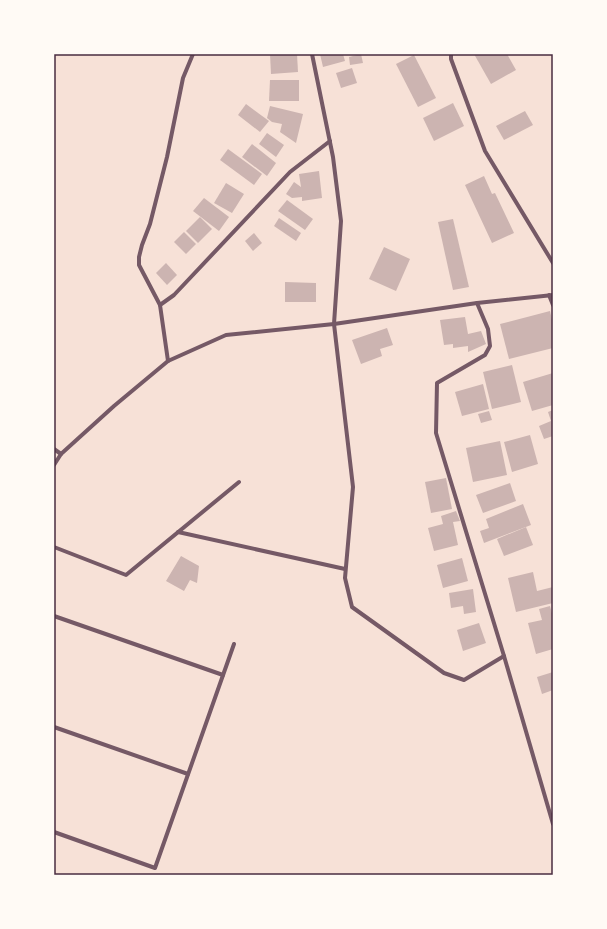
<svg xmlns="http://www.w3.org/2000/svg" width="607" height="929" font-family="Helvetica,sans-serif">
	<rect width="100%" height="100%" fill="#f7e1d7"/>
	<!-- building -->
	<g fill="#ccb4b1">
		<polygon points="270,54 297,54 298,72 271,74"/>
		<polygon points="320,54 343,54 345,61 323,67"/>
		<polygon points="361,54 363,63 350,65 349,57"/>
		<polygon points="474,54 507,54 516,70 491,84"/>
		<polygon points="414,55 436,98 418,107 396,64"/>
		<polygon points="352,68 357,83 341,88 336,73"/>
		<polygon points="270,80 299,80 299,101 269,101"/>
		<polygon points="453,103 464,126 434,141 423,118"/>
		<polygon points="246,104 269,121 260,132 238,115"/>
		<polygon points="270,106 303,114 296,143 280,132 282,124 272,122 267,118"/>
		<polygon points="525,111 533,125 504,140 496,126"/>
		<polygon points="267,133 284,145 276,157 259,144"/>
		<polygon points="252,144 276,163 267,176 242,157"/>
		<polygon points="228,149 262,174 254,185 220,160"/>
		<polygon points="319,171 322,198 302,201 302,197 292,198 286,194 294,182 301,187 299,174"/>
		<polygon points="484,176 492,194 495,193 514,233 492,243 465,185"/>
		<polygon points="226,183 244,194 232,213 214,203"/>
		<polygon points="204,198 229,217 219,231 193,211"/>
		<polygon points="287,200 313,219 305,230 278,211"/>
		<polygon points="200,217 212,229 198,243 186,231"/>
		<polygon points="279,218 301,233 296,241 274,226"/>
		<polygon points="453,219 469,287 453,290 438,222"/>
		<polygon points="184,232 196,244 186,254 174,242"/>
		<polygon points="254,233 262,243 253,251 245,241"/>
		<polygon points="384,247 410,259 396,291 369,279"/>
		<polygon points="166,263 177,275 167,285 156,273"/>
		<polygon points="285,282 316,283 316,302 285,302"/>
		<polygon points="550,311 553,324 553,348 509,359 500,324"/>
		<polygon points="465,317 468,334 481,331 486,344 468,352 468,346 453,348 453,344 444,345 440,320"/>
		<polygon points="387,328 393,345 380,349 382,356 361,364 352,340"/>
		<polygon points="512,365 521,402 492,409 483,372"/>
		<polygon points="553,373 553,405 532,411 523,382"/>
		<polygon points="483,384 489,409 462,416 455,392"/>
		<polygon points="553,410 553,436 544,439 539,426 551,421 548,412"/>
		<polygon points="489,411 492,420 481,423 478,414"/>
		<polygon points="530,435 538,464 512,472 504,442"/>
		<polygon points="500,441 507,475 473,482 466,448"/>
		<polygon points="446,478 452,509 431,513 425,482"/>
		<polygon points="510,483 516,501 483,513 476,495"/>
		<polygon points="523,504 531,525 484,543 480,531 489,528 486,519"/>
		<polygon points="456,511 460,521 453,522 458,545 434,551 428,528 443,524 441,516"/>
		<polygon points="526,527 533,545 504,556 497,539"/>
		<polygon points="181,556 199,566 197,583 190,580 184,591 166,581"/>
		<polygon points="462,558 468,581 443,588 437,565"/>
		<polygon points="533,572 537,591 553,587 553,603 516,612 508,578"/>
		<polygon points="473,589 476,612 464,614 463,606 451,608 449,593"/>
		<polygon points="550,606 553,617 553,649 536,654 528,623 542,620 539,609"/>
		<polygon points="479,623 486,643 463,651 457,630"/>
		<polygon points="553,672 553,690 542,694 537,677"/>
	</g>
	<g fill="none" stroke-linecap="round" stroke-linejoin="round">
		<!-- minor -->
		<g stroke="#755966" stroke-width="4">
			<polyline points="312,54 333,157 341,221 334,324 353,487 345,578 352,607 444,673 464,680 504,656"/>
			<polyline points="451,54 451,59 485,151 553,263"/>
			<polyline points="549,295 553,305"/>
			<polyline points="477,303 488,329 490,346 485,355 437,383 436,433 504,656 553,824"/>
			<polyline points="160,305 174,295 290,172 330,141"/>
			<polyline points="168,361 160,305 139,265 139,257 142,245 150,224 167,157 183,78 193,54"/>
			<polyline points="54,449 61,454"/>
			<polyline points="54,465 61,454 114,406 168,361 226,335 334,324 477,303 553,295"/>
			<polyline points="178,532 345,569"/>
			<polyline points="54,547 126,575 239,482"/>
			<polyline points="54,616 223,675"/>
			<polyline points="54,727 188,774"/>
			<polyline points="54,832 155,868 234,644"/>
		</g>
	</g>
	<!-- border -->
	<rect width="607" height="929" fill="none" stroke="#fffaf5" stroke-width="110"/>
	<rect x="55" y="55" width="497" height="819" fill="none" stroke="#4a2c40" stroke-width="1.5"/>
</svg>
